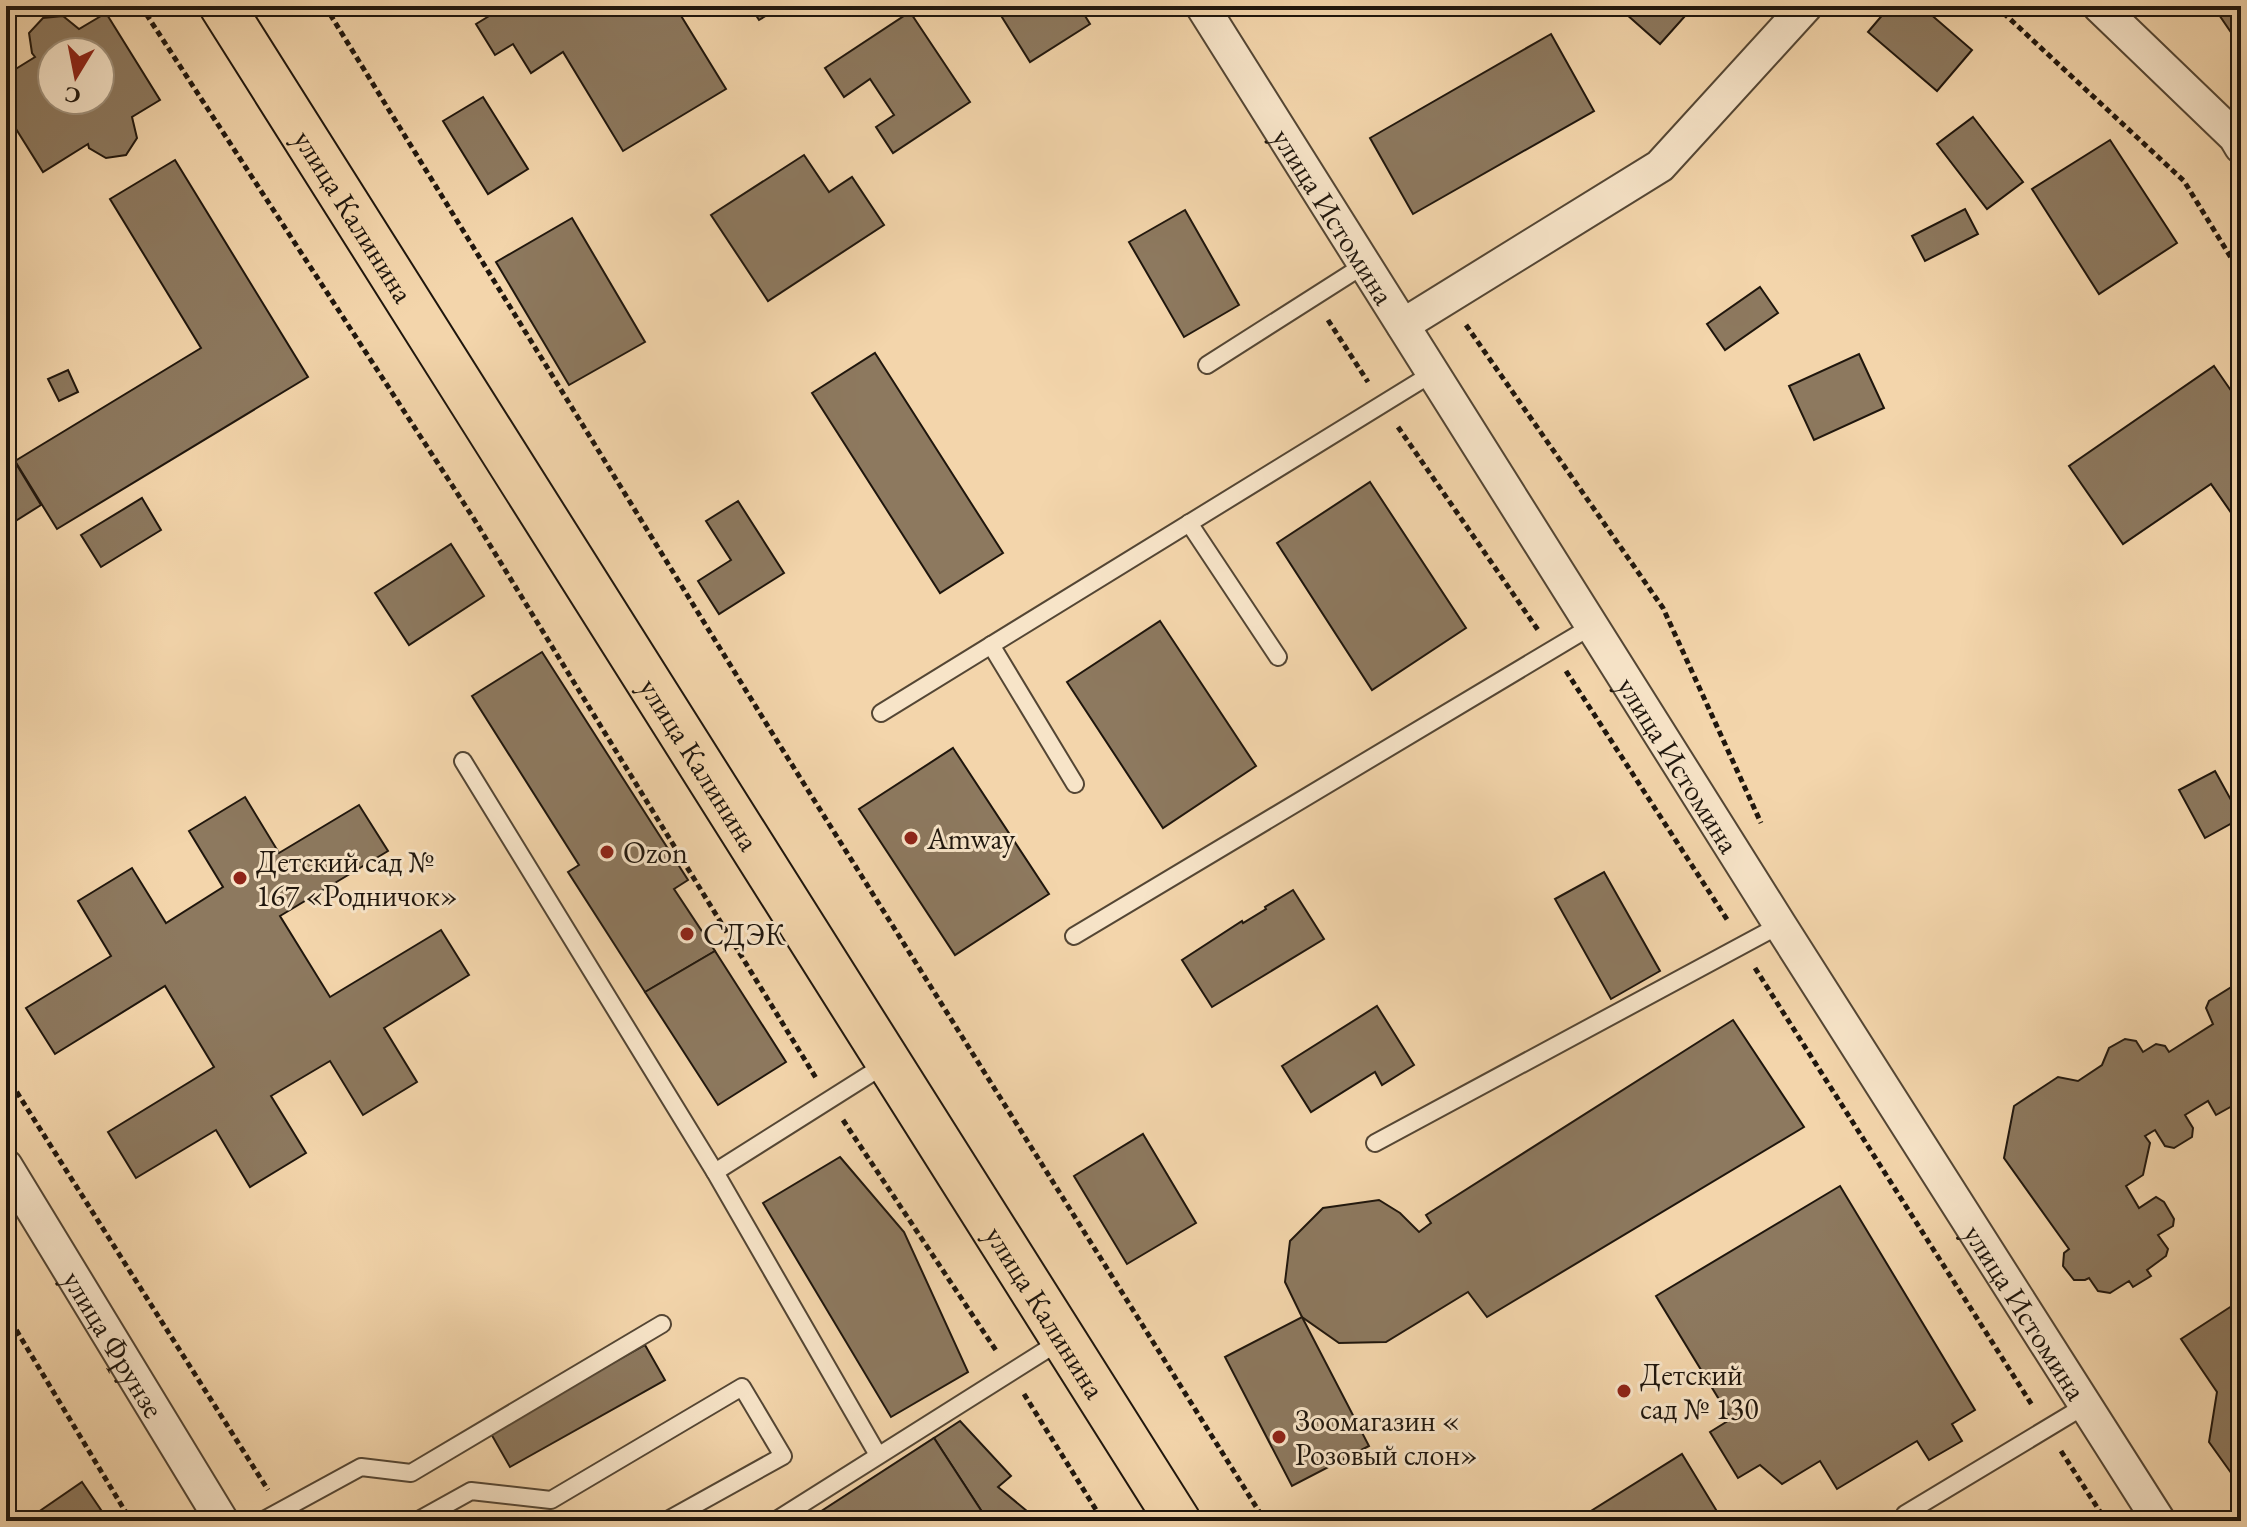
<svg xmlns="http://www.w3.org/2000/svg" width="2247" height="1527" font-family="'EB Garamond',serif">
	<rect width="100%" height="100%" fill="#f3d5ab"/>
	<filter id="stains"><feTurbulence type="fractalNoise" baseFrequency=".0025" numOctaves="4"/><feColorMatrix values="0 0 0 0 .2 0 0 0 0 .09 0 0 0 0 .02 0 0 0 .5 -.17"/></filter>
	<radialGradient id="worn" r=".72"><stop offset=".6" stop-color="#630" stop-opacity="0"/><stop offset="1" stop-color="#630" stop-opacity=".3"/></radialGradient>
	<!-- building -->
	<g fill="#8d795f" stroke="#1f160d" stroke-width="2" fill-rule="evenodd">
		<polygon points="489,6 675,6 726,89 623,151 563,52 531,73 513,44 495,55 476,24 494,13"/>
		<polygon points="750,6 782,6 759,20"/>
		<polygon points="995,6 1079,6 1090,24 1030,62"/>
		<polygon points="1617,6 1694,6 1660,44"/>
		<polygon points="1890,6 1921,6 1972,50 1937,91 1868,32"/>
		<polygon points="2213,6 2241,6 2241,47"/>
		<polygon points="910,12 970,102 893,153 876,127 894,115 870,79 844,97 825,68"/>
		<path d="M106,13L160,100L132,117L137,138L126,155L106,158L89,148L88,144L43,172L6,113V75L35,57L32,53L29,33L43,18L63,16L79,29ZM52,52H100V100H52Z"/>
		<polygon points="1551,34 1594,111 1413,214 1370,138"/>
		<polygon points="483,97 528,169 488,194 443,121"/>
		<polygon points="1973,117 2023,182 1987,209 1937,144"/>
		<polygon points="2110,140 2177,243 2099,294 2032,189"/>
		<polygon points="804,155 829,192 852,177 884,225 768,301 711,215"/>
		<polygon points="175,160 308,377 57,529 15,461 201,348 110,199"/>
		<polygon points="1965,209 1978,234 1925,261 1912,236"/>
		<polygon points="1185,210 1239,305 1184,337 1129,242"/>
		<polygon points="572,218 645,342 569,385 496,262"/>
		<polygon points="1760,287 1778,313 1725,350 1707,324"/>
		<polygon points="875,353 1003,553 940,593 812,393"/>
		<polygon points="1859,354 1884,408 1814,440 1789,386"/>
		<polygon points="2214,366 2241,405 2241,527 2211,484 2123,544 2069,466"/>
		<polygon points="68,370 78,392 59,401 48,379"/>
		<polygon points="6,447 41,505 6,527"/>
		<polygon points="1370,482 1466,628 1372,690 1277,543"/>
		<polygon points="142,498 161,530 101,567 81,535"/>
		<polygon points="738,501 784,573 719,614 698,581 731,560 706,521"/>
		<polygon points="451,544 484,596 409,645 375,593"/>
		<polygon points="1160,621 1256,766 1163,828 1067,682"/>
		<polygon points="542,652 688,880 674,889 715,951 645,992 568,872 579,865 472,696"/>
		<polygon points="953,748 1049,894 955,955 859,809"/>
		<polygon points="2215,771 2241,818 2205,838 2179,790"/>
		<polygon points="245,797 279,853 359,805 388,851 280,916 330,997 441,930 469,975 384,1028 417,1082 363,1115 330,1061 271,1096 306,1153 250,1187 216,1130 136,1178 108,1132 214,1067 165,986 55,1054 26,1008 111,956 78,901 132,868 166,923 223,887 189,831"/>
		<polygon points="1604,872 1660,971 1611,999 1555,899"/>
		<polygon points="1293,890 1324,939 1212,1007 1182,960 1242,921 1243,923 1266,909 1265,907"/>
		<polygon points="715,951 786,1062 718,1105 645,992"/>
		<polygon points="2241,981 2241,1091 2238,1093 2241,1101 2216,1115 2208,1101 2185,1115 2193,1128 2192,1137 2174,1148 2165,1146 2155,1130 2145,1136 2150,1143 2143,1175 2126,1186 2139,1208 2156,1197 2164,1202 2174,1219 2173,1226 2158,1235 2168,1249 2166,1256 2147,1270 2151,1276 2133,1287 2129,1281 2110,1293 2098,1291 2089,1278 2085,1280 2074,1280 2063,1266 2064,1253 2069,1249 2004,1158 2014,1106 2058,1077 2078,1081 2102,1065 2109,1048 2125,1039 2136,1041 2143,1052 2156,1044 2165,1046 2169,1052 2213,1024 2206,1008 2209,1001"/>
		<polygon points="1377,1006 1414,1065 1382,1085 1375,1072 1311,1112 1282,1066"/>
		<polygon points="1733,1020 1804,1127 1487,1317 1468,1292 1386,1342 1339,1343 1302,1317 1285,1282 1290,1241 1323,1208 1379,1200 1400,1213 1419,1232 1431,1223 1426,1215"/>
		<polygon points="1143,1134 1196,1223 1127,1264 1074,1176"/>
		<polygon points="840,1157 904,1232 968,1372 891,1417 763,1203"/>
		<polygon points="1840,1186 1975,1410 1952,1424 1962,1441 1929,1460 1917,1441 1837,1489 1820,1461 1782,1484 1760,1465 1738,1478 1710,1432 1731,1419 1656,1296"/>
		<polygon points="2241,1300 2241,1479 2234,1477 2209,1442 2217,1392 2181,1339"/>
		<polygon points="1302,1317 1369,1446 1292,1486 1225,1357"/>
		<polygon points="645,1345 665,1380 510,1467 490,1432"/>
		<polygon points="960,1421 1011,1476 998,1487 1039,1521 988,1521 934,1438"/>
		<polygon points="934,1438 988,1521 806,1521"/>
		<polygon points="1682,1454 1721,1518 1717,1521 1575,1521"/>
		<polygon points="82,1482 101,1510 94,1514 99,1521 29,1521 28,1519"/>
		<polygon points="2050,1512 2054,1521 2033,1521"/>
	</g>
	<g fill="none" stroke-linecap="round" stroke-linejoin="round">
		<!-- service casing -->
		<g stroke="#544634" stroke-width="20">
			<g id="service">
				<polyline points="1207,365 1364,265"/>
				<polyline points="1189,523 1278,657"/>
				<polyline points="991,645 1075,784"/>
				<polyline points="881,713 1433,373"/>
				<polyline points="463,761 715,1172 878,1455"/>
				<polyline points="1074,936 1592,626"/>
				<polyline points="1375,1143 1780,925"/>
				<polyline points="2240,1160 2241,1160"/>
				<polyline points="715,1172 886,1064"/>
				<polyline points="262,1521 361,1467 411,1473 662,1324"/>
				<polyline points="417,1521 471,1491 551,1500 742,1387 783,1456 666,1521"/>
				<polyline points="775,1521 1062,1340"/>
				<polyline points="1904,1521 1905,1514 2086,1405"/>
			</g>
		</g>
		<!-- minor casing -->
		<g stroke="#544634" stroke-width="36">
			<g id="minor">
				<path id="s1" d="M1202,6L1780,925L2159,1521"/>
				<polyline points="2099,6 2235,137 2241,147"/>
				<polyline points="1403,325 1660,166 1806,6"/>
				<path id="s2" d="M6,1166L222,1521"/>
			</g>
		</g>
		<!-- primary casing -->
		<g stroke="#1f160d" stroke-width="48">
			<g id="primary">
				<path id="s3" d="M222,6L1178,1521"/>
			</g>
		</g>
		<!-- path -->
		<g stroke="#1f160d" stroke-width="5" stroke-dasharray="6 4" stroke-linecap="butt">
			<polyline points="141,6 474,519 816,1078"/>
			<polyline points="325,6 769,728 1265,1521"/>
			<polyline points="1996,6 2184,181 2241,274"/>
			<polyline points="1328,320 1368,382"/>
			<polyline points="1466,325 1663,608 1761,823"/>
			<polyline points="1398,427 1538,630"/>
			<polyline points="1566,671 1728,921"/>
			<polyline points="1755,968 2032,1405"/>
			<polyline points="6,1075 268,1490"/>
			<polyline points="843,1120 997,1352"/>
			<polyline points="6,1313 131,1521"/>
			<polyline points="1024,1394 1103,1521"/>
			<polyline points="2061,1451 2106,1521"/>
		</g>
		<!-- service -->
		<use href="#service" stroke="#f7e4c8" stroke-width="16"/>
		<!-- minor -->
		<use href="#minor" stroke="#f7e4c8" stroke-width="32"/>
		<!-- primary -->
		<use href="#primary" stroke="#f3d5ab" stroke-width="44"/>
	</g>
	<!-- markers -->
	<g fill="#8f2418" stroke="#f7e4c8" stroke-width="3">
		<circle cx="911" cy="838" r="8"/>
		<circle cx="607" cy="852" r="8"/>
		<circle cx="240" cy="878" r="8"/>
		<circle cx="687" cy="934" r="8"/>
		<circle cx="1624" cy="1391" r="8"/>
		<circle cx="1279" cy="1437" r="8"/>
	</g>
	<g text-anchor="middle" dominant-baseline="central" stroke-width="6" stroke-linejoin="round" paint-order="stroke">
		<!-- street labels -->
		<g font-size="30" fill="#1f160d" stroke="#f7e4c8">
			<text stroke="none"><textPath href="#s3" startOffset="248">улица Калинина</textPath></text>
			<text stroke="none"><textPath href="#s1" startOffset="248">улица Истомина</textPath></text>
			<text stroke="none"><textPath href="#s3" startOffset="896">улица Калинина</textPath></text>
			<text stroke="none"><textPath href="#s1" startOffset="896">улица Истомина</textPath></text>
			<text stroke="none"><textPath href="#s3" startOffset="1544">улица Калинина</textPath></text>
			<text stroke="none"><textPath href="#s1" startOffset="1544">улица Истомина</textPath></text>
			<text stroke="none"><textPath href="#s2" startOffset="208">улица Фрунзе</textPath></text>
		</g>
		<!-- poi labels -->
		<g font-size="30" fill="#1f160d" stroke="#f7e4c8" text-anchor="start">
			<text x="927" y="838">Amway</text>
			<text x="623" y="852">Ozon</text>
			<text x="256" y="861">Детский сад №<tspan x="256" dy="34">167 «Родничок»</tspan></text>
			<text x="703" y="934">СДЭК</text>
			<text x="1640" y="1374">Детский<tspan x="1640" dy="34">сад № 130</tspan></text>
			<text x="1295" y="1420">Зоомагазин «<tspan x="1295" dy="34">Розовый слон»</tspan></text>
		</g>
	</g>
	<!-- margin -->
	<rect width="2247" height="1527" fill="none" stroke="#f3d5ab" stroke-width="32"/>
	<rect x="8" y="8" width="2231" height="1511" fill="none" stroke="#1f160d" stroke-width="4"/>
	<rect x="16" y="16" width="2215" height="1495" fill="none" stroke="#1f160d" stroke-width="2"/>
	<!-- north arrow -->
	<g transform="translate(76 76) rotate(190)"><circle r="38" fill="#f7e4c8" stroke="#a1927d" stroke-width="2"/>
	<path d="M0-6L14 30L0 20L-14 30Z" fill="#8f2418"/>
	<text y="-12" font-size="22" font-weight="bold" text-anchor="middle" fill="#1f160d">С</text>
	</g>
	<rect width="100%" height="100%" filter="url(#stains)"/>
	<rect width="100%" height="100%" fill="url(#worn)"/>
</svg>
